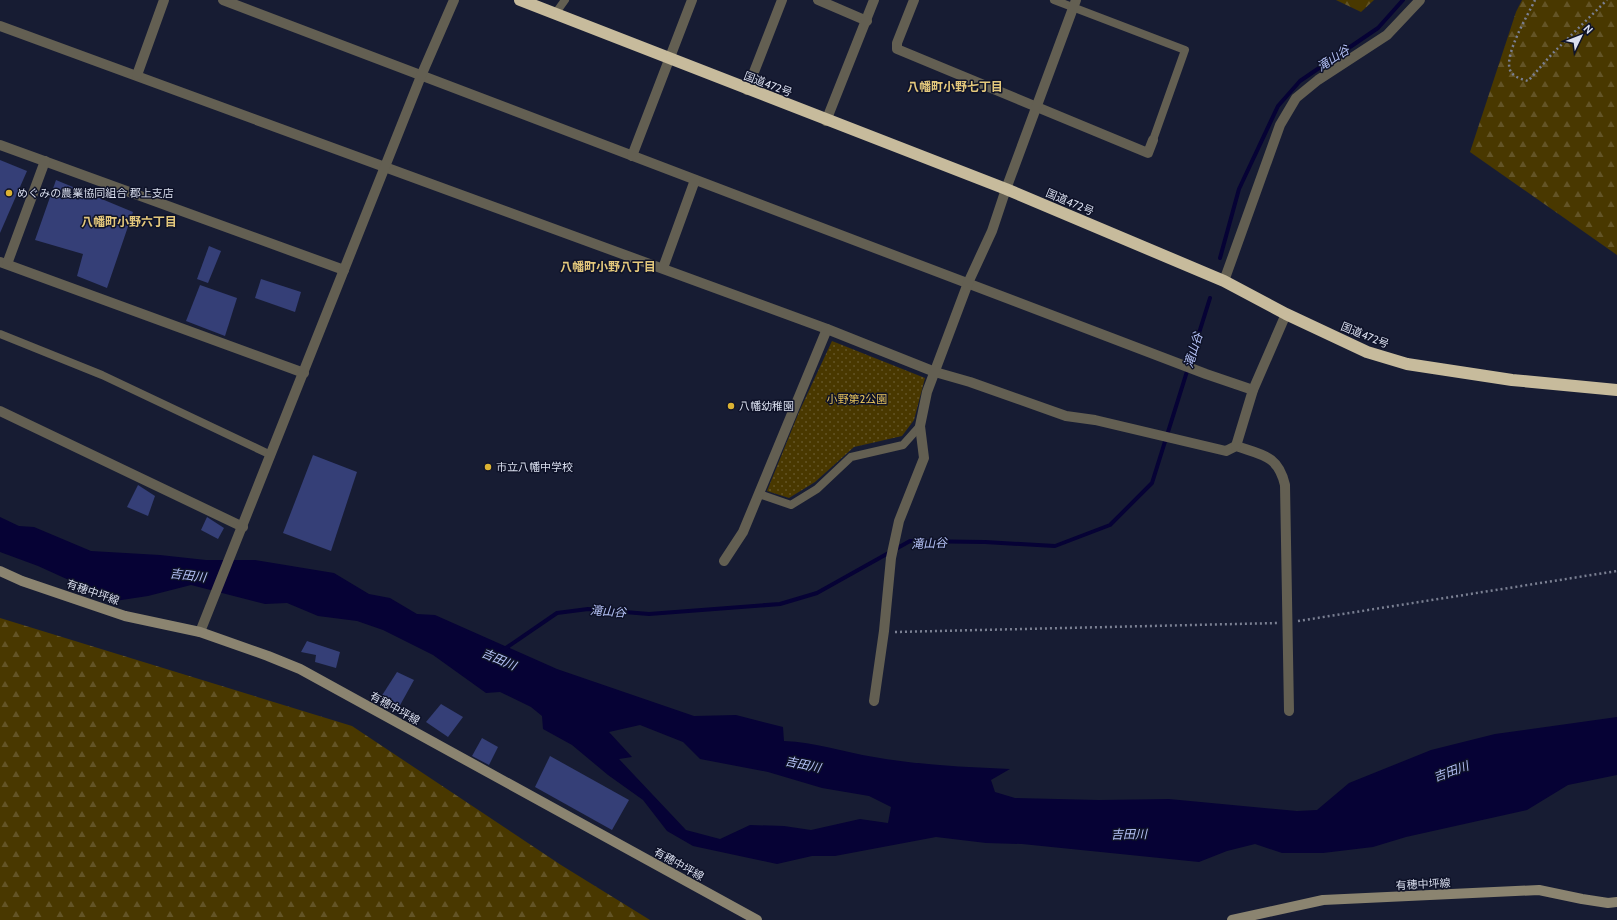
<svg xmlns="http://www.w3.org/2000/svg" width="1617" height="920" font-family="Cabin,'Noto Sans JP',sans-serif">
	<defs>
		<pattern id="forest-firs" width="22" height="20" patternUnits="userSpaceOnUse"><rect width="22" height="20" fill="#493800"/><path d="M5 1l3.5 6h-7zM16 11l3.5 6h-7z" fill="#635426"/></pattern>
		<pattern id="park-dots" width="8" height="8" patternUnits="userSpaceOnUse"><rect width="8" height="8" fill="#493800"/><path d="M2 2h.1M6 6h.1" fill="none" stroke="#635426" stroke-width="1.8" stroke-linecap="round"/></pattern>
	</defs>
	<rect width="100%" height="100%" fill="#171c33"/>
	<!-- forest -->
	<g fill="url(#forest-firs)">
		<polygon points="1336,0 1374,0 1361,12"/>
		<polygon points="1522,0 1617,0 1617,255 1470,152 1516,12"/>
		<polygon points="0,618 352,726 561,865 650,920 0,920"/>
	</g>
	<!-- park -->
	<polygon fill="url(#park-dots)" points="832,341 925,378 914,420 902,436 854,447 815,482 789,498 767,491 799,412"/>
	<!-- water -->
	<path fill="#060235" fill-rule="evenodd" d="M0,517L19,526L34,527L91,551L160,555L206,560H255L334,573L369,594L390,598L417,614L435,615L557,669L694,716L736,715L783,727L784,741C815,742 843,752 874,757C919,765 964,767 1010,769L991,780L995,792L1015,798L1099,800L1169,799L1297,811L1317,810L1349,783L1431,750L1495,734L1617,717V775L1568,785L1527,810L1406,837L1373,847L1323,853H1282L1255,844L1227,851L1199,862L1022,844L986,843L936,837L835,856H812L777,864L693,846L667,831L643,800L608,775L572,745L543,729L542,716L531,707L500,692L486,693L433,655L383,630L357,621L318,616L287,603L265,604L191,585L148,596L115,601L38,566L0,552ZM640,725L683,742L700,759L768,772L822,788L869,796L891,807L888,823L860,819L811,830L784,826L750,825L720,839L686,830L619,759L632,757L609,732Z"/>
	<g fill="none" stroke-linecap="round" stroke-linejoin="round">
		<!-- stream -->
		<g stroke="#060235" stroke-width="4">
			<polyline points="1220,258 1239,189 1278,106 1300,81 1378,28 1403,0"/>
			<polyline points="503,650 557,613 588,609 649,614 780,604 817,593 910,541 985,542 1055,546 1110,525 1152,483 1210,298"/>
		</g>
	</g>
	<!-- building -->
	<g fill="#353f77">
		<polygon points="0,160 27,171 0,233"/>
		<polygon points="56,180 133,212 107,288 77,276 83,254 35,240"/>
		<polygon points="209,246 221,251 208,283 197,279"/>
		<polygon points="261,279 301,292 295,312 255,298"/>
		<polygon points="200,285 237,298 225,336 186,321"/>
		<polygon points="313,455 357,472 331,551 283,533"/>
		<polygon points="138,485 155,496 148,516 127,507"/>
		<polygon points="207,517 224,528 218,539 201,530"/>
		<polygon points="307,641 340,652 336,668 315,662 316,655 301,652"/>
		<polygon points="397,672 414,680 399,707 381,697"/>
		<polygon points="441,704 463,717 448,737 426,722"/>
		<polygon points="482,738 498,747 489,765 472,756"/>
		<polygon points="550,756 629,800 612,830 535,787"/>
	</g>
	<g fill="none" stroke-linecap="round" stroke-linejoin="round">
		<!-- path -->
		<g stroke="#7b8093" stroke-width="2.5" stroke-dasharray="2 3" stroke-linecap="butt">
			<path d="M1535,0C1528,15 1504,54 1510,70C1513,77 1521,79 1528,81L1552,54L1607,0"/>
			<polyline points="1298,621 1617,571"/>
			<polyline points="895,632 1278,623"/>
		</g>
		<!-- lane -->
		<g stroke="#635f52" stroke-width="8">
			<polyline points="1054,0 1185,50 1153,140"/>
			<polyline points="555,14 565,0"/>
			<polyline points="0,334 102,375 271,455"/>
			<polyline points="759,494 791,505 817,489 851,457 903,445 920,426"/>
		</g>
		<!-- street -->
		<g stroke="#635f52" stroke-width="10">
			<polyline points="223,0 1206,374 1253,390"/>
			<polyline points="818,0 867,21"/>
			<polyline points="914,0 897,43 897,49 1148,153 1153,140"/>
			<path d="M0,26L827,329L935,372L970,382L1066,416L1095,420L1226,451L1236,446C1262,455 1278,455 1285,485L1289,711"/>
			<polyline points="137,75 164,0"/>
			<polyline points="747,90 782,0"/>
			<polyline points="826,121 874,0"/>
			<polyline points="0,145 344,270"/>
			<polyline points="632,156 692,0"/>
			<polyline points="0,262 304,373"/>
			<polyline points="7,264 45,161"/>
			<polyline points="663,268 695,180"/>
			<polyline points="1224,281 1280,125 1296,98 1318,80 1387,35 1420,0"/>
			<polyline points="0,411 243,527"/>
			<polyline points="1236,446 1253,390 1286,314"/>
			<polyline points="724,561 743,532 827,329"/>
			<polyline points="200,632 421,76 454,0"/>
			<polyline points="874,701 884,631 891,558 899,521 924,458 920,426 927,392 968,283 992,231 1006,189 1076,0"/>
		</g>
		<!-- secondary -->
		<g stroke="#8b8470" stroke-width="10">
			<polyline points="0,571 22,581 125,616 200,632 268,656 300,669 757,920"/>
			<polyline points="1232,920 1323,900 1539,890 1582,899 1608,903 1617,902"/>
		</g>
		<!-- highway -->
		<polyline stroke="#c7bb9c" stroke-width="12" points="520,0 1006,189 1224,281 1286,314 1367,352 1407,364 1512,380 1617,390"/>
	</g>
	<!-- markers -->
	<g fill="#dbb233" stroke="#0e1228" stroke-width="1.5">
		<circle cx="9" cy="193" r="4"/>
		<circle cx="731" cy="406" r="4"/>
		<circle cx="488" cy="467" r="4"/>
	</g>
	<g text-anchor="middle" dominant-baseline="central" stroke-width="3" stroke-linejoin="round" paint-order="stroke">
		<!-- street labels -->
		<g font-size="11" fill="#dadfef" stroke="#0e1228">
			<text transform="translate(768 84) rotate(21)">国道472号</text>
			<text transform="translate(1070 202) rotate(23)">国道472号</text>
			<text transform="translate(1365 335) rotate(22)">国道472号</text>
			<text transform="translate(93 592) rotate(19)">有穂中坪線</text>
			<text transform="translate(395 708) rotate(29)">有穂中坪線</text>
			<text transform="translate(679 864) rotate(29)">有穂中坪線</text>
			<text transform="translate(1423 884) rotate(-3)">有穂中坪線</text>
		</g>
		<!-- poi labels -->
		<g font-size="11" fill="#dadfef" stroke="#0e1228" text-anchor="start">
			<text x="17" y="193">めぐみの農業協同組合 郡上支店</text>
			<text x="739" y="406">八幡幼稚園</text>
			<text x="496" y="467">市立八幡中学校</text>
		</g>
		<!-- park labels -->
		<g font-size="11" fill="#e4c05b" stroke="#0e1228">
			<text x="857" y="399">小野第2公園</text>
		</g>
		<!-- water labels -->
		<g font-size="12" font-style="italic" fill="#b5c2f7" stroke="#0e1228">
			<text transform="translate(1333 58) rotate(-34)">滝山谷</text>
			<text transform="translate(1193 350) rotate(-73)">滝山谷</text>
			<text transform="translate(929 543) rotate(-2)">滝山谷</text>
			<text transform="translate(188 575) rotate(7)">吉田川</text>
			<text transform="translate(608 611) rotate(4)">滝山谷</text>
			<text transform="translate(499 659) rotate(23)">吉田川</text>
			<text transform="translate(803 764) rotate(12)">吉田川</text>
			<text transform="translate(1451 771) rotate(-20)">吉田川</text>
			<text transform="translate(1129 834) rotate(-1)">吉田川</text>
		</g>
		<!-- neighbourhood labels -->
		<g font-size="12" font-weight="bold" fill="#e4c87c" stroke="#0e1228">
			<text x="955" y="86">八幡町小野七丁目</text>
			<text x="129" y="221">八幡町小野六丁目</text>
			<text x="608" y="266">八幡町小野八丁目</text>
		</g>
	</g>
	<!-- north arrow -->
	<g transform="translate(1581 36) rotate(47)" stroke="#0e1228" stroke-width="3" paint-order="stroke">
	<path d="M0-3L7 15L0 10L-7 15Z" fill="#dadfef"/>
	<text y="-6" font-size="11" font-weight="bold" text-anchor="middle" fill="#dadfef">N</text>
	</g>
</svg>
